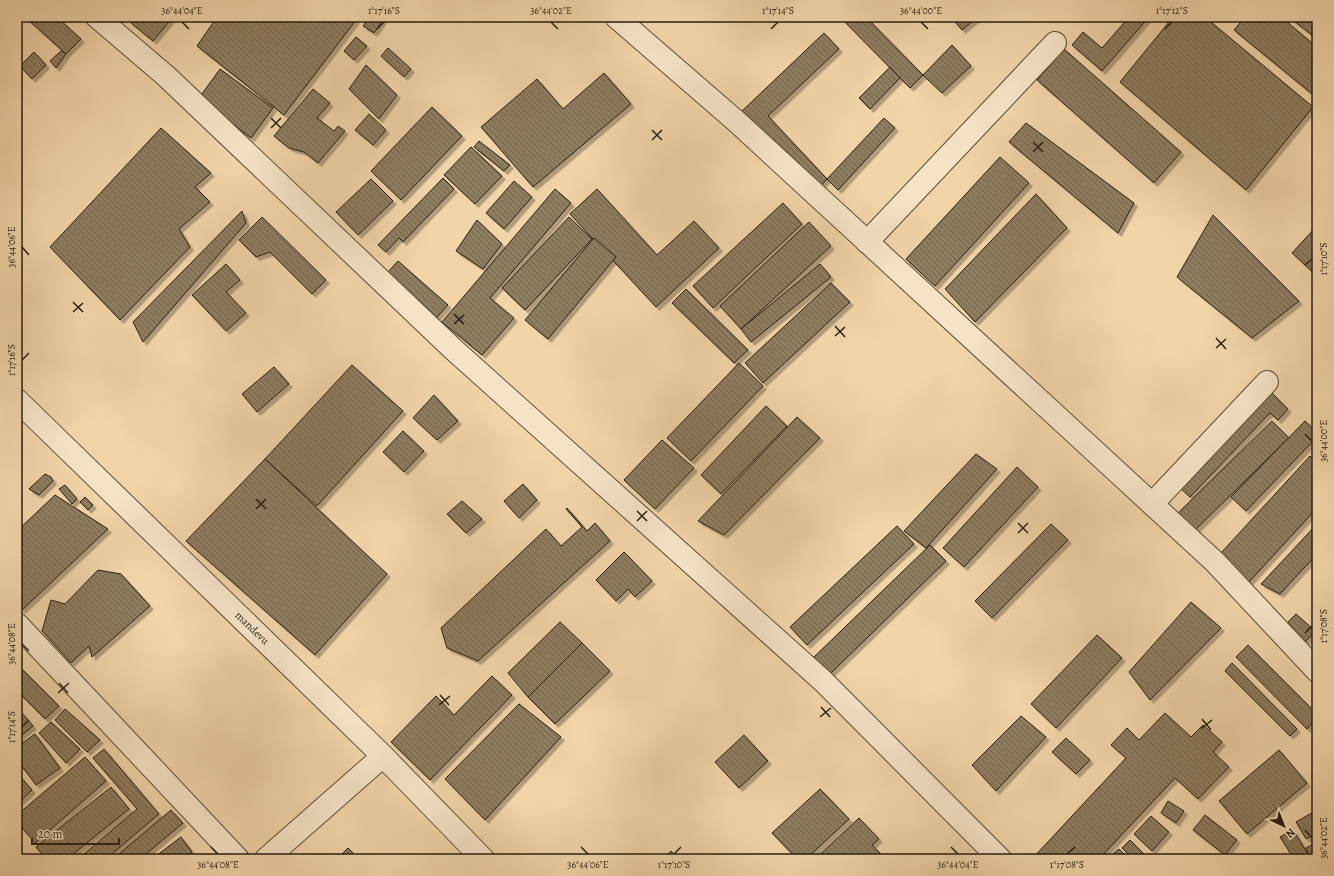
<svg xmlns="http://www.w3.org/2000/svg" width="1334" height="876" font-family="Alegreya,serif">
	<defs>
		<pattern id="building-back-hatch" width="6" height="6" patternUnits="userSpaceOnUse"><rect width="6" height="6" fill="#8f7d61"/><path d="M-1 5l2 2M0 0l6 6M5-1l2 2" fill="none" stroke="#75664f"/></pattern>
		<filter id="shadow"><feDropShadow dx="3.5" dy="3.5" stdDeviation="0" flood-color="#0004"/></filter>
	</defs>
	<rect width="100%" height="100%" fill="#f1d4a8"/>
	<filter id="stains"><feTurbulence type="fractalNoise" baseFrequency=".005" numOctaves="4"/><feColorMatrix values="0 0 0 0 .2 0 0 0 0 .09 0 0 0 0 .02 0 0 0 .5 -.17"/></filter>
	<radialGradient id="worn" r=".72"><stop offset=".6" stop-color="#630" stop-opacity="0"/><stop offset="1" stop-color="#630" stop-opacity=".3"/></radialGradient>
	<!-- building -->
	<g fill="url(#building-back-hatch)" stroke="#251e14" filter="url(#shadow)">
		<polygon points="25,17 41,17 42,20 45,17 57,17 81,39 66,54"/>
		<polygon points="136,17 173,17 153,41 131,23"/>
		<polygon points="217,17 352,17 356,20 284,115 197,46"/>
		<polygon points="370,17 380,17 383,20 374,33 363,26"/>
		<polygon points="840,17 866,17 923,75 910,88"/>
		<polygon points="951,17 978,17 962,30"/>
		<polygon points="1129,17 1149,17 1102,71 1072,45 1083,32 1102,48"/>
		<polygon points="1173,17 1205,17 1313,107 1246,190 1120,82"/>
		<polygon points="1245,17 1281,17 1317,47 1317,98 1234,30"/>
		<polygon points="1289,17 1317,17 1317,39"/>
		<polygon points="824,33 839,49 768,116 827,179 817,190 741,112"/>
		<polygon points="356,37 367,46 354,60 344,51"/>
		<polygon points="952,45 971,66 942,93 923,75"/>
		<polygon points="388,48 411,69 404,77 381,56"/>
		<polygon points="1064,49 1181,152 1154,183 1037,80"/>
		<polygon points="61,51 66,54 56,68 50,61"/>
		<polygon points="34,52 46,65 32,79 20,66"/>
		<polygon points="366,65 397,95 379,119 349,89"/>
		<polygon points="890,67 900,78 870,109 859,98"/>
		<polygon points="220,69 273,108 251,138 199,98"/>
		<polygon points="604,73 631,104 533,187 481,127 537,79 563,109"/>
		<polygon points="313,89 330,103 317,118 334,131 338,126 345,131 318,163 304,152 289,148 274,136"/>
		<polygon points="432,107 462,136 401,200 371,171"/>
		<polygon points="369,114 386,130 373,145 355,130"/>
		<polygon points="884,118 895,128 838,190 827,179"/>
		<polygon points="1026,123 1134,203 1118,233 1009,142"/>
		<polygon points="161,128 211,173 195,187 210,202 179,229 190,247 120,320 50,247"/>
		<polygon points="479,141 510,165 504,171 474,147"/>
		<polygon points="471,147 502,176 475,204 444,175"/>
		<polygon points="1000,157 1029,183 935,286 906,259"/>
		<polygon points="443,178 454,189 403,242 399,238 386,252 378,245"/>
		<polygon points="371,179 393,201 358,235 336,212"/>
		<polygon points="514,181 532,197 504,229 486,213"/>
		<polygon points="555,189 571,203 490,298 514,318 482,355 442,322"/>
		<polygon points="597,189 657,255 694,221 719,248 656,307 570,214"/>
		<polygon points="1036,194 1067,228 975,322 945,289"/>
		<polygon points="783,203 802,224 713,308 693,286"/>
		<polygon points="242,211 246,223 143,342 133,322"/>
		<polygon points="1213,215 1299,301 1252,338 1177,277"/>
		<polygon points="262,217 326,280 312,294 270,252 256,257 239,240"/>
		<polygon points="569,217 592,239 525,310 502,288"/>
		<polygon points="477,220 502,244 483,269 456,251"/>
		<polygon points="809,222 831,246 741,329 720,306"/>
		<polygon points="1317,226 1317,276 1292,253"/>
		<polygon points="594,238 616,257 548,339 525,320"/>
		<polygon points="398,261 448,305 436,318 386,274"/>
		<polygon points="226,264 240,280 226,292 246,313 226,331 192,295"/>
		<polygon points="820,264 831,277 751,342 741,329"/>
		<polygon points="831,283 850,302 763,383 745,363"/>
		<polygon points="686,289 748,350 734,363 672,303"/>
		<polygon points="739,363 763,386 691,461 667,438"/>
		<polygon points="352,365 403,411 317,506 265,459"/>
		<polygon points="274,367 289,384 257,412 242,394"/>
		<polygon points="1268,389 1288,409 1278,420 1270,413 1190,497 1177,485"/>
		<polygon points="434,395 458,421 437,440 413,418"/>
		<polygon points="766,406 787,426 721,494 701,475"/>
		<polygon points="797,417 820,438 724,535 698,521"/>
		<polygon points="1272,421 1289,438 1193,532 1176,515"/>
		<polygon points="1305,421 1317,432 1317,437 1246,511 1231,497"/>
		<polygon points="403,431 424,451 404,472 383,452"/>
		<polygon points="662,440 694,468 655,509 624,480"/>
		<polygon points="976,454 997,469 926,548 904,531"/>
		<polygon points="1310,456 1317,463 1317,508 1249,582 1220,554"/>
		<polygon points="265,459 387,574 315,655 186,541"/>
		<polygon points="1017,467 1038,487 964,567 943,548"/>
		<polygon points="45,474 51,477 53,481 39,495 29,489"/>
		<polygon points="523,484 537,500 519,518 504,501"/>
		<polygon points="65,485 77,499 72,504 59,489"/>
		<polygon points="55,495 108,529 22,610 17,604 17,531"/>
		<polygon points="85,497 93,505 88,510 80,502"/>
		<polygon points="462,501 482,519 466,533 447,514"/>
		<polygon points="567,508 587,531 595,523 610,541 478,661 447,648 441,628 546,529 561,546 582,527 566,509"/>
		<polygon points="1051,524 1068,540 992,618 975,601"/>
		<polygon points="1317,524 1317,554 1280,594 1261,584"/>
		<polygon points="897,526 914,544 807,645 790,627"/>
		<polygon points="930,545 946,561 830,674 814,657"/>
		<polygon points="624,552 652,581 635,597 628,589 616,601 596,580"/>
		<polygon points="98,570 121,574 150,606 92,657 89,646 71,663 42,631 51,600 65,604"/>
		<polygon points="1191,602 1221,628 1150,700 1129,672"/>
		<polygon points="1296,614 1315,631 1305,642 1286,624"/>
		<polygon points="560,622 582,643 528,697 508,673"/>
		<polygon points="1097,635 1122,658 1056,728 1031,704"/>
		<polygon points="582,643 610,671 555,724 528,697"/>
		<polygon points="1248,645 1317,714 1317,718 1307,729 1236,657"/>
		<polygon points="1232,663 1297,729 1290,736 1225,671"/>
		<polygon points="17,664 59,706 45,719 17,691"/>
		<polygon points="492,676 512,695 430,780 391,742 436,696 454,715"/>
		<polygon points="519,704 561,737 485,820 445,779"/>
		<polygon points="65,709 100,740 87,752 55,720"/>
		<polygon points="22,713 33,726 17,739 17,717"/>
		<polygon points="1165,713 1191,737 1203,725 1222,742 1213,752 1229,767 1198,799 1175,778 1099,859 1032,859 1126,758 1111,745 1127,728 1139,740"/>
		<polygon points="1021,716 1046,737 996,791 972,765"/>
		<polygon points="51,722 80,749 66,763 39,733"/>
		<polygon points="35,734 60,768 36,785 17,760 17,747"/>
		<polygon points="744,735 768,761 739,788 715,762"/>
		<polygon points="1066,738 1090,760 1076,774 1052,752"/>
		<polygon points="104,749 159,814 106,859 78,859 137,809 93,758"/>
		<polygon points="1279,750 1307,783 1247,834 1219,801"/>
		<polygon points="85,757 106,781 35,843 17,822 17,815"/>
		<polygon points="17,773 32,790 17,804"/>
		<polygon points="111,787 129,809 67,859 46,859 36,847"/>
		<polygon points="820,789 849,819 806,859 797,859 772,833"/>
		<polygon points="1168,801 1184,811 1176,823 1161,813"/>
		<polygon points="171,810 183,823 140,859 113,859"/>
		<polygon points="1317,810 1317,833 1306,839 1296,822"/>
		<polygon points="1205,815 1237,840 1225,855 1193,830"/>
		<polygon points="1151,816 1169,832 1152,851 1134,834"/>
		<polygon points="859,818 879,839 872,845 886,859 815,859"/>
		<polygon points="1293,830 1311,859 1294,859 1280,837"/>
		<polygon points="181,837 192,852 182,859 152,859"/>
		<polygon points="1130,840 1147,857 1145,859 1133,859 1122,848"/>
		<polygon points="1317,842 1317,859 1311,859 1306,848"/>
		<polygon points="348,848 359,859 337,859"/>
		<polygon points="1119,849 1129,859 1108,859 1108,858"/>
		<polygon points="671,851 679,859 663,859"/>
	</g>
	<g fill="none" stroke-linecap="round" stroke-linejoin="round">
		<!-- minor casing -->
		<g stroke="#584c39" stroke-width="24">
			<g id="minor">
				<polyline points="97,17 166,76 453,349 823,681 1000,859"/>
				<polyline points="616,17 736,121 1215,562 1317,671"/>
				<polyline points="867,242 1055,43"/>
				<polyline points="17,400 383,756 483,859"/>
				<polyline points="1152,504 1267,382"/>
				<polyline points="17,624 238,859"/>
				<polyline points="266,859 383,756"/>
			</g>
		</g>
		<!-- minor -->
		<use href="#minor" stroke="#f6e3c6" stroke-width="22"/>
	</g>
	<!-- ticks -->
	<path fill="none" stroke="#251e14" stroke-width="1.5" d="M182,22L189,29M551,22L558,29M921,22L928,29M377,29L384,22M771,29L778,22M1165,29L1172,22M271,118L281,128M271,128L281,118M652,130L662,140M652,140L662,130M1033,142L1043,152M1033,152L1043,142M22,247L29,255M1305,265L1312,259M73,302L83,312M73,312L83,303M454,314L464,324M454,324L464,315M835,326L845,337M835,336L845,327M1216,338L1226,349M1216,348L1226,339M22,360L29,353M1305,434L1312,441M256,499L266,509M256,509L266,499M637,511L647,521M637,521L647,511M1018,523L1028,533M1018,533L1028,523M1305,633L1312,626M22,644L29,651M59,683L68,693M58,693L69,683M440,695L449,705M439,705L450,696M821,707L830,717M820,717L831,708M1202,719L1211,730M22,727L29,720M1201,729L1212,720M1305,830L1312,838M211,847L218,854M581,847L588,854M951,847L958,854M674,854L681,847M1067,854L1075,847"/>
	<g text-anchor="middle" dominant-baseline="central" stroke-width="4" stroke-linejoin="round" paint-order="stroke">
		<!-- street labels -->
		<g font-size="11" fill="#251e14" stroke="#f6e3c6">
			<text transform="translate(252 628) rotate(44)">mandevu</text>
		</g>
	</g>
	<!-- margin -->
	<rect width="1334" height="876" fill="none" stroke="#f1d4a8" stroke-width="44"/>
	<!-- north arrow -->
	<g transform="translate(1284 826) rotate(137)" stroke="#f6e3c6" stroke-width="3" paint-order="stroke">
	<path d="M0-3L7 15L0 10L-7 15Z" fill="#251e14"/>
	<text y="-6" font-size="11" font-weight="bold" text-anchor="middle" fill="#251e14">N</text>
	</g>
	<!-- scale -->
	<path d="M32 838v6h87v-6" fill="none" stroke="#251e14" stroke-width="2"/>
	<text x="38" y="838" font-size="12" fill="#251e14" stroke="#f6e3c6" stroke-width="3" paint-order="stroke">20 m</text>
	<rect x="22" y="22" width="1290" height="832" fill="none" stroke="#251e14" stroke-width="1.5"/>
	<g font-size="10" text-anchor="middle" fill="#251e14">
		<text x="182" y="14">36°44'04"E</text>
		<text x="384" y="14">1°17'16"S</text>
		<text x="551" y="14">36°44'02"E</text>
		<text x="778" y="14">1°17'14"S</text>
		<text x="921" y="14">36°44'00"E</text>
		<text x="1172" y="14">1°17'12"S</text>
		<text transform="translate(11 247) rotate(-90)" y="4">36°44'06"E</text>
		<text transform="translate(1323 259) rotate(-90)" y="4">1°17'10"S</text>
		<text transform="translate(11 360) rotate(-90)" y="4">1°17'16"S</text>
		<text transform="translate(1323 441) rotate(-90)" y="4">36°44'00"E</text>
		<text transform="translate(1323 626) rotate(-90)" y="4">1°17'08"S</text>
		<text transform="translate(11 644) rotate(-90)" y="4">36°44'08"E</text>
		<text transform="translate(11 727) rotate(-90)" y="4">1°17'14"S</text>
		<text transform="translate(1323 838) rotate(-90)" y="4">36°44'02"E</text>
		<text x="218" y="868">36°44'08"E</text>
		<text x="588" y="868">36°44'06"E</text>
		<text x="674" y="868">1°17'10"S</text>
		<text x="958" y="868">36°44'04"E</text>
		<text x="1067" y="868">1°17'08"S</text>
	</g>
	<rect width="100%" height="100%" filter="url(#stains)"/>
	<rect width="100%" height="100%" fill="url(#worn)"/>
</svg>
